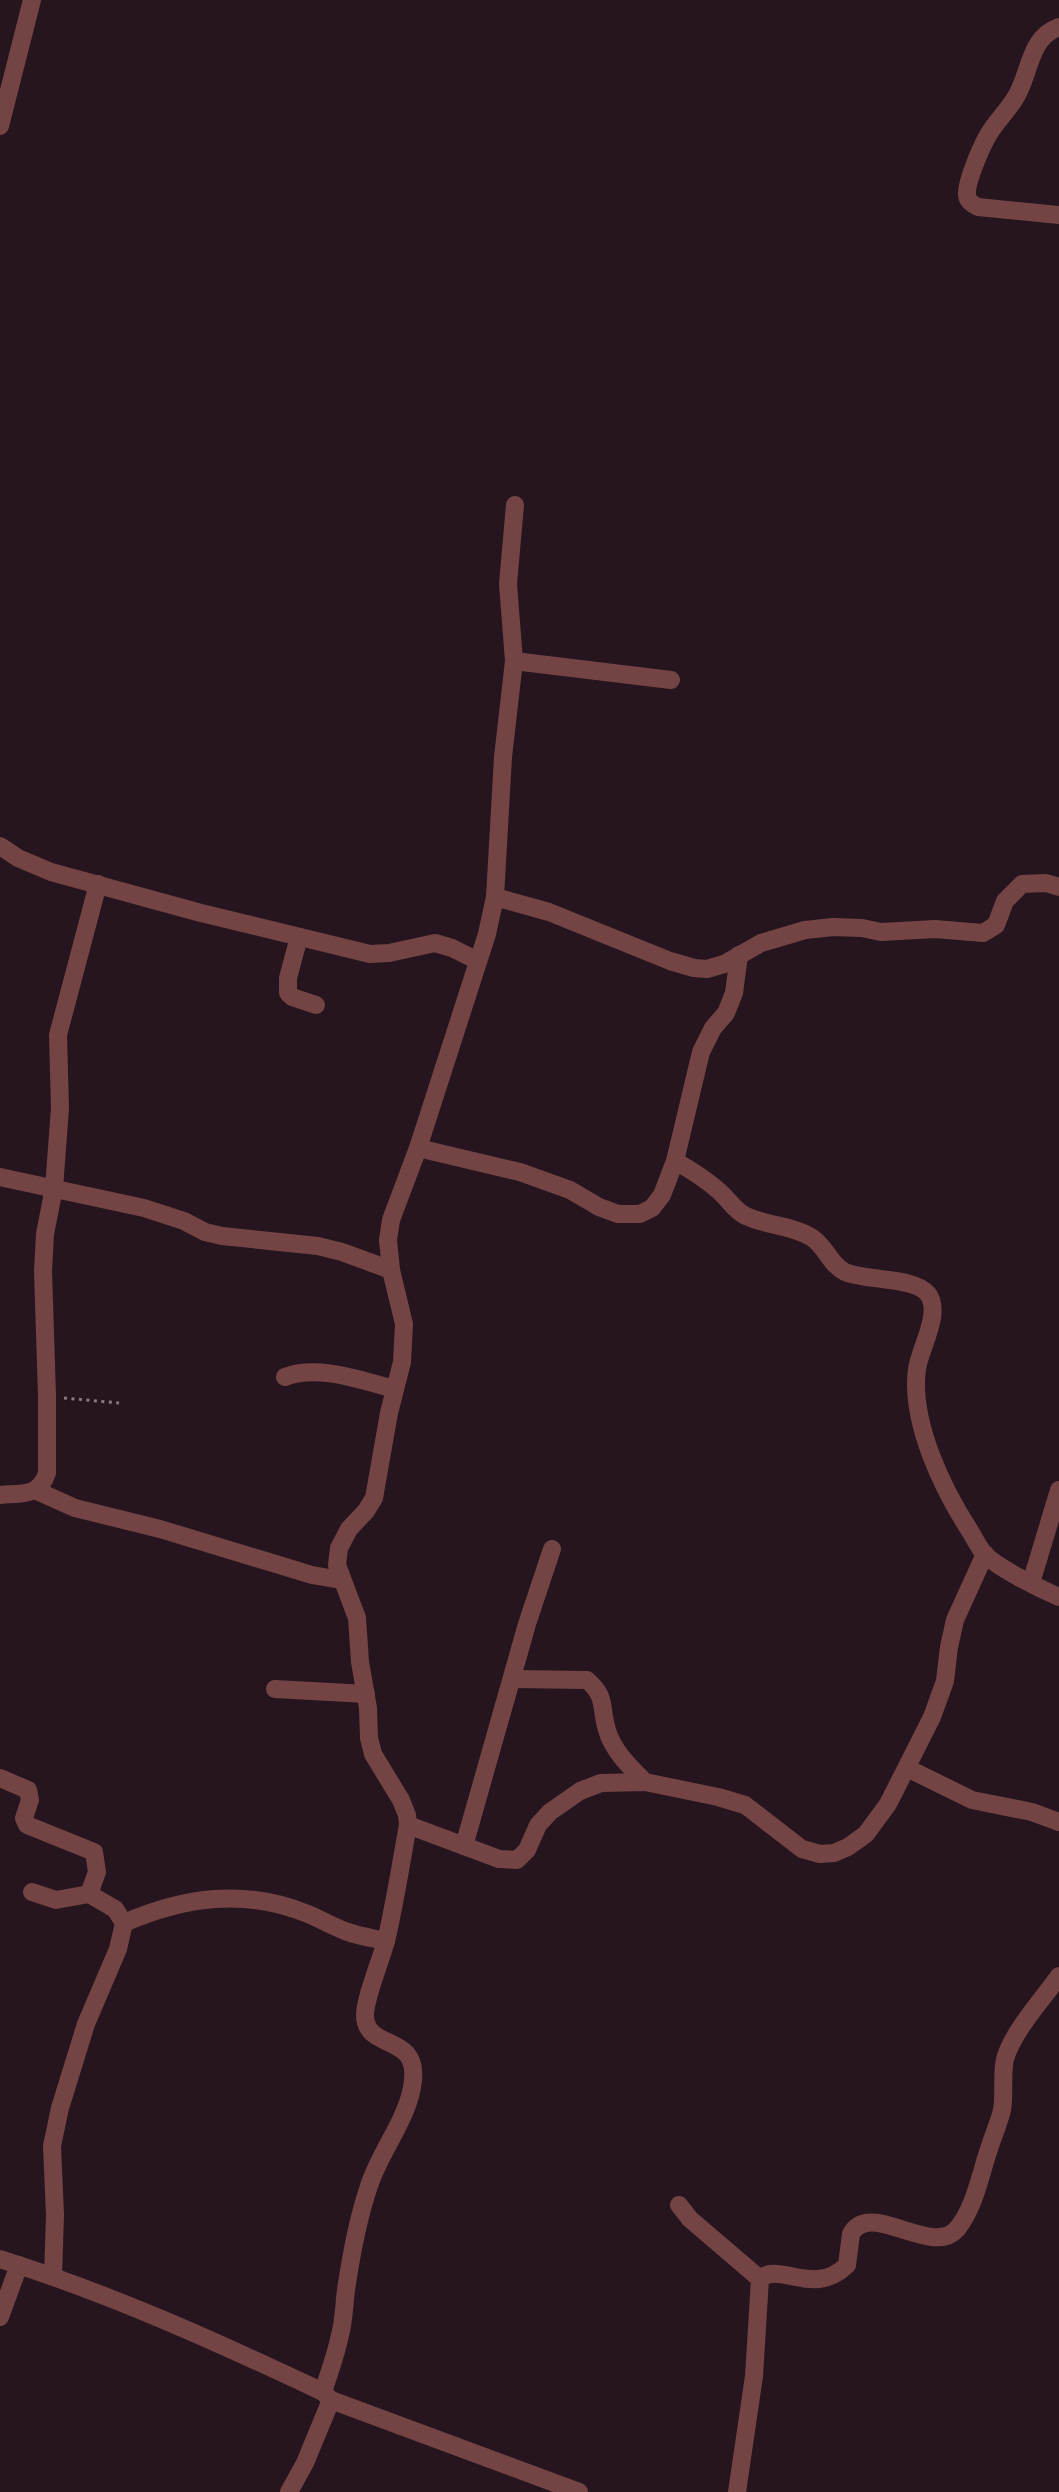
<svg xmlns="http://www.w3.org/2000/svg" width="1059" height="2492" font-family="'IBM Plex Serif',serif">
	<rect width="100%" height="100%" fill="#26151e"/>
	<g fill="none" stroke-linecap="round" stroke-linejoin="round">
		<!-- path -->
		<polyline stroke="#8a7b83" stroke-width="3" stroke-dasharray="3 4.5" stroke-linecap="butt" points="64,1398 119,1403"/>
		<!-- minor -->
		<g stroke="#744444" stroke-width="18">
			<path d="M1059,27C1029,38 1031,70 1017,95C1009,110 995,122 987,137C981,148 966,182 967,194C967,201 972,204 978,207L1059,215"/>
			<polyline points="0,126 32,0"/>
			<polyline points="514,661 671,680"/>
			<polyline points="0,846 18,858 51,872 201,913 370,954 389,953 435,943 452,948 478,961"/>
			<polyline points="495,897 549,912 670,961 694,968 707,969 724,964 761,943 805,930 833,927 862,928 881,932 935,929 983,933 996,925 1005,901 1022,884 1046,883 1059,887"/>
			<polyline points="299,937 288,978 288,993 292,997 316,1005"/>
			<polyline points="418,1148 520,1172 570,1190 599,1207 618,1214 640,1214 652,1208 662,1195 675,1161 701,1052 713,1028 726,1013 734,993 739,955"/>
			<path d="M675,1161C691,1170 706,1179 720,1192C729,1200 735,1211 746,1216C767,1226 791,1225 811,1237C826,1246 830,1265 845,1272C866,1281 915,1277 928,1294C942,1313 920,1348 917,1369C910,1421 942,1488 970,1531C974,1538 979,1547 984,1554C1000,1569 1038,1588 1059,1597"/>
			<polyline points="0,1177 144,1208 184,1221 205,1232 222,1236 318,1246 342,1252 391,1270"/>
			<path d="M285,1377C319,1364 362,1381 395,1389"/>
			<polyline points="37,1491 75,1508 160,1529 312,1575 341,1580"/>
			<path d="M0,1495C22,1493 39,1497 47,1473V1396L43,1271L45,1234L54,1188L60,1108L58,1035L98,884"/>
			<polyline points="1031,1583 1059,1490"/>
			<path d="M513,1679L587,1680C607,1697 600,1707 607,1730C613,1751 630,1767 645,1782"/>
			<polyline points="275,1689 366,1694"/>
			<polyline points="907,1768 972,1800 1032,1812 1059,1822"/>
			<polyline points="0,1778 28,1790 30,1800 24,1818 27,1825 94,1852 97,1872 89,1894 115,1909 124,1923 118,1949 86,2024 60,2108 52,2146 55,2215 53,2276"/>
			<polyline points="408,1825 499,1859 517,1860 527,1850 538,1825 550,1812 580,1791 601,1783 645,1782 718,1797 745,1805 802,1849 820,1854 834,1853 848,1847 866,1834 888,1804 932,1717 945,1681 949,1647 955,1620 985,1554"/>
			<polyline points="464,1846 527,1624 552,1549"/>
			<polyline points="32,1892 56,1900 89,1894"/>
			<path d="M124,1923C184,1897 245,1888 308,1914C320,1919 332,1926 345,1931C358,1936 372,1938 386,1941"/>
			<polyline points="679,2205 690,2219 760,2279"/>
			<path d="M0,2259C111,2294 217,2342 323,2392L331,2400L579,2492"/>
			<polyline points="0,2317 19,2265"/>
			<path d="M323,2392C329,2373 336,2355 340,2335C344,2321 344,2305 346,2290C351,2256 357,2222 368,2189C379,2152 410,2117 413,2080C418,2033 365,2051 365,2015C365,1998 381,1960 386,1941C395,1903 401,1863 408,1825L407,1815L401,1800L373,1754L369,1738L368,1708L360,1662L357,1618L337,1565L339,1548L349,1529L366,1511L374,1498L389,1413L402,1362L404,1324L391,1270L388,1240L391,1220L418,1148L487,934L495,897L503,757L514,661L508,584L515,505"/>
			<polyline points="289,2492 305,2463 331,2400"/>
			<path d="M737,2492L754,2376L760,2279C779,2261 814,2298 847,2265L851,2234C870,2199 932,2258 957,2229C975,2207 980,2175 989,2149C993,2136 999,2123 1002,2110C1005,2095 1001,2068 1006,2056C1015,2029 1042,2000 1059,1976"/>
		</g>
	</g>
</svg>
